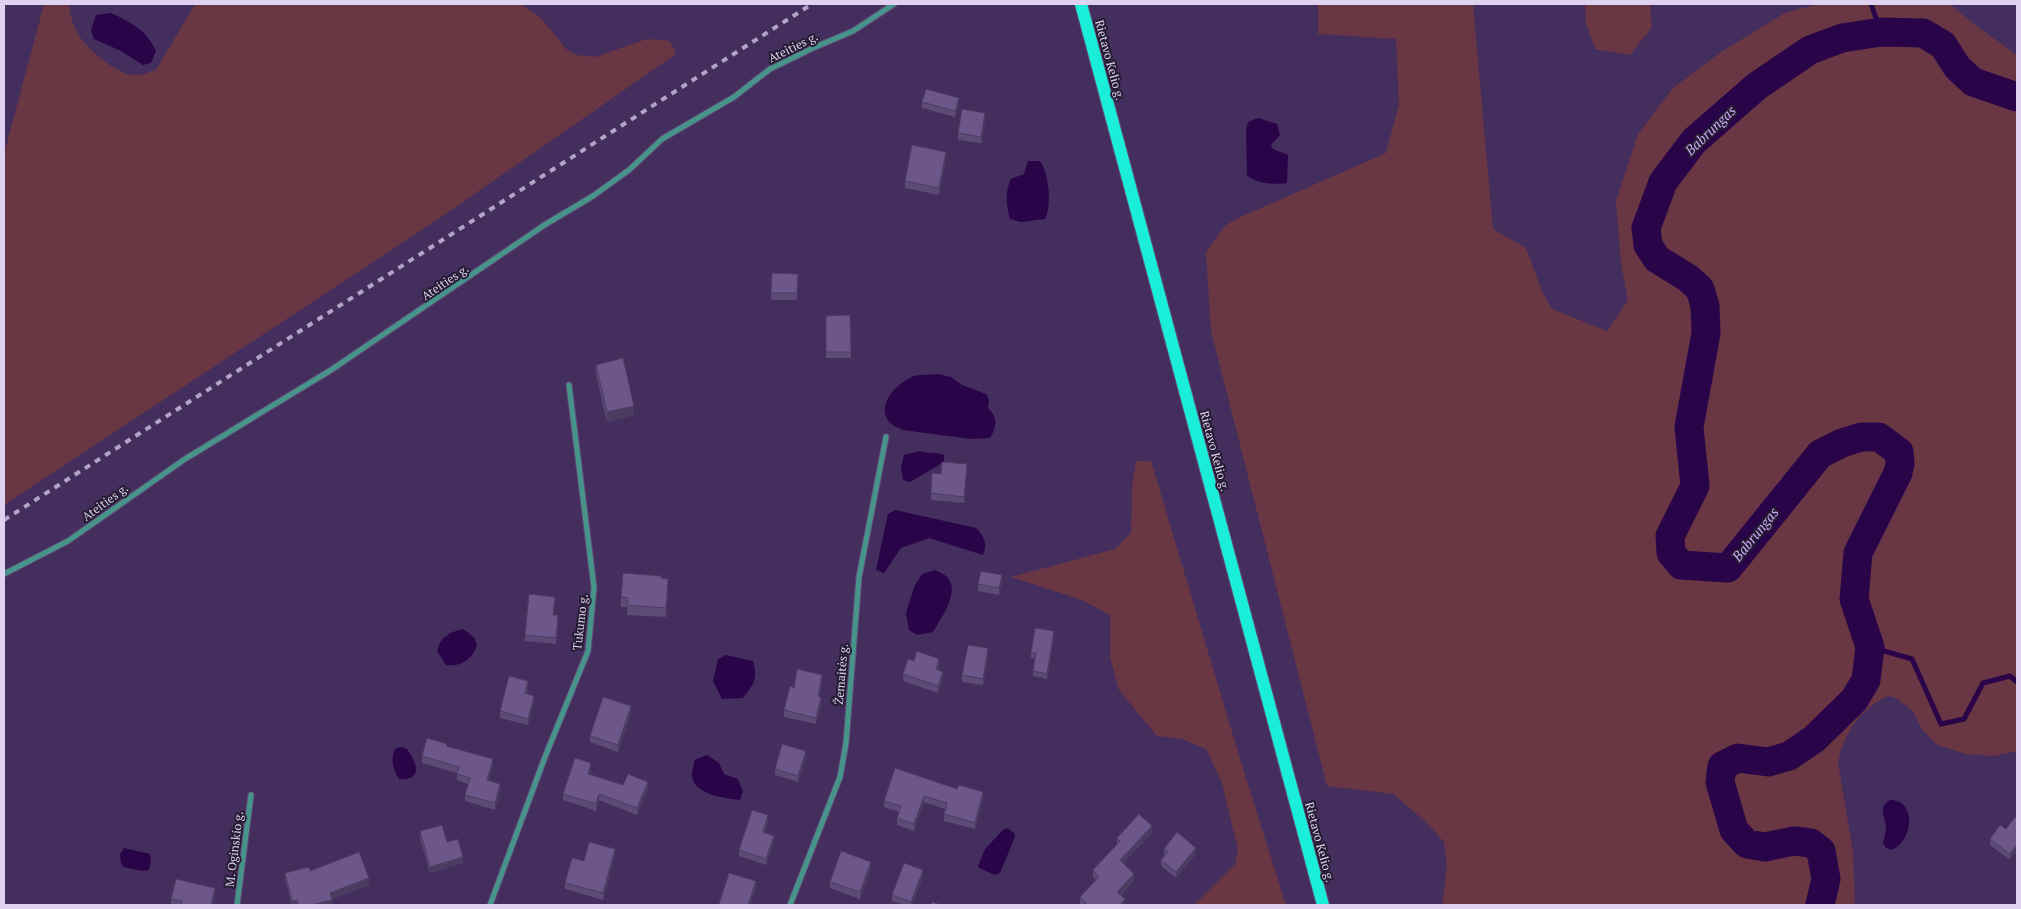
<svg xmlns="http://www.w3.org/2000/svg" width="2021" height="909" font-family="'PT Serif',serif">
	<rect width="100%" height="100%" fill="#442e5e"/>
	<!-- green -->
	<g fill="#693644">
		<path d="M44,4H69C69,14 74,28 80,37C88,49 118,75 133,75C140,76 149,72 156,70L195,4H521L541,18L566,49L576,55L595,57L647,39L670,41L676,54L440,218L4,505V154Z"/>
		<path d="M1318,4H1473L1493,229L1526,248L1542,291L1552,309L1607,331L1628,300L1621,264L1616,201L1638,134L1673,88L1724,50L1785,13L1818,4H1950L1975,25L2017,55V751L1994,756L1966,754L1937,745L1922,729L1912,710L1896,698L1888,696C1861,708 1843,734 1838,763L1853,852L1855,905H1442L1447,866L1444,842L1426,822L1393,794L1327,786L1211,331L1206,252L1225,226L1236,219L1386,153L1399,104L1396,39L1318,34Z"/>
		<polygon points="1585,4 1650,4 1652,27 1630,55 1595,49 1586,23"/>
		<polygon points="1136,461 1151,461 1241,762 1286,905 1194,905 1235,864 1238,850 1222,783 1206,749 1182,739 1157,736 1119,690 1110,657 1110,615 1082,600 1011,577 1115,549 1131,533 1132,487"/>
	</g>
	<!-- water -->
	<g fill="#2a0449">
		<path d="M111,13C130,22 147,30 156,51L151,63L143,65L121,51L94,39L91,30L96,15Z"/>
		<path d="M1258,118L1277,124L1280,135L1271,145L1273,149L1288,155L1287,183C1276,185 1255,184 1247,175L1246,129L1248,122Z"/>
		<path d="M1028,161H1040C1049,174 1052,205 1045,219L1021,222L1010,219C1006,205 1005,191 1011,179L1024,174Z"/>
		<path d="M938,374L951,377L962,385L986,394L989,400L988,408C998,417 997,427 990,438L971,439L903,430C897,427 890,425 887,419C878,401 899,382 914,376C922,374 931,375 938,374Z"/>
		<path d="M920,451C928,454 936,452 944,455V462L910,482L903,480L901,467L904,455Z"/>
		<path d="M895,510L976,528C984,537 988,543 983,555L929,538L901,548L884,573L876,570L888,514Z"/>
		<path d="M935,570C938,572 943,573 946,576C962,590 941,618 933,632L917,635L909,630L906,613L914,587L922,574Z"/>
		<path d="M463,629L474,637L477,645C473,659 461,667 446,665L437,651C440,637 450,632 463,629Z"/>
		<path d="M726,655L753,661C758,679 754,684 743,698L722,699L713,681L718,659Z"/>
		<path d="M400,747L406,748C416,760 425,781 399,779C393,769 390,760 395,749Z"/>
		<path d="M707,755L719,763L724,774L738,779L743,792L740,800C725,798 694,795 692,776C691,770 695,766 694,760Z"/>
		<path d="M1890,800C1918,800 1913,843 1891,850L1886,848L1883,843C1884,839 1885,834 1886,830C1887,819 1876,808 1890,800Z"/>
		<polygon points="1007,828 1014,833 1015,837 1000,873 995,875 979,868 978,866 985,849 1003,830"/>
		<polygon points="124,848 150,854 151,859 149,870 142,871 123,867 121,863 120,854"/>
	</g>
	<g fill="none" stroke-linecap="round" stroke-linejoin="round">
		<!-- stream -->
		<g stroke="#2a0449" stroke-width="5">
			<polyline points="1871,4 1881,32"/>
			<polyline points="1870,647 1912,659 1941,724 1964,719 1983,683 2010,676 2017,682"/>
		</g>
		<!-- river -->
		<polyline stroke="#2a0449" stroke-width="29" points="1820,905 1826,879 1821,851 1811,843 1794,841 1765,847 1747,844 1734,830 1720,782 1722,766 1738,758 1768,762 1789,756 1814,739 1854,700 1866,680 1870,647 1854,599 1858,553 1898,473 1900,463 1899,452 1879,437 1861,437 1842,443 1820,454 1728,568 1681,565 1671,553 1670,536 1695,486 1689,427 1706,333 1705,306 1700,289 1688,278 1657,259 1648,245 1646,228 1663,182 1694,141 1757,86 1810,50 1842,38 1881,32 1923,33 1943,45 1957,67 1973,82 2017,97"/>
		<!-- street casing -->
		<g stroke="#604c78" stroke-width="7">
			<g id="street">
				<polyline points="4,574 68,541 185,459 331,370 546,224 593,196 629,170 662,139 734,97 770,69 813,48 853,31 894,4"/>
				<polyline points="237,905 251,795"/>
				<polyline points="490,905 545,757 588,651 594,587 569,385"/>
				<polyline points="790,905 840,777 846,743 859,577 886,437"/>
			</g>
		</g>
		<!-- primary casing -->
		<g stroke="#604c78" stroke-width="14">
			<polyline id="primary" points="1081,4 1323,905"/>
		</g>
		<!-- street -->
		<use href="#street" stroke="#47958a" stroke-width="5"/>
		<!-- primary -->
		<use href="#primary" stroke="#1aeed9" stroke-width="12"/>
		<!-- rail -->
		<polyline stroke="#b3a4c7" stroke-width="4" stroke-dasharray="6 6" stroke-linecap="butt" points="4,520 812,4"/>
	</g>
	<!-- wall -->
	<g fill="#5d4a77">
		<polygon points="922,102 959,104 955,117 922,108"/>
		<polygon points="985,119 981,143 958,140 958,133"/>
		<polygon points="946,158 939,195 905,188 905,181"/>
		<polygon points="772,273 798,274 797,300 771,300"/>
		<polygon points="850,315 851,358 826,358 826,316"/>
		<polygon points="596,365 634,415 607,422 596,374"/>
		<polygon points="967,470 964,503 931,500 931,493 941,474"/>
		<polygon points="661,578 668,588 666,617 627,615 627,607 621,607 621,597"/>
		<polygon points="1002,582 999,595 978,591 978,584"/>
		<polygon points="555,603 553,615 558,622 556,644 525,641 525,635"/>
		<polygon points="1054,637 1047,679 1033,676 1033,671 1035,658 1031,658 1031,653"/>
		<polygon points="988,655 983,685 962,682 962,675"/>
		<polygon points="914,661 939,665 938,670 943,678 938,693 903,681 903,674"/>
		<polygon points="822,681 819,697 821,704 816,724 784,717 784,710 794,688"/>
		<polygon points="528,688 527,694 534,702 528,725 500,718 500,711"/>
		<polygon points="631,713 618,752 590,742 590,736"/>
		<polygon points="447,746 493,766 488,781 500,791 495,810 465,801 465,795 468,784 457,780 457,773 422,763 422,756"/>
		<polygon points="806,757 798,782 775,775 775,769"/>
		<polygon points="895,768 983,798 975,829 944,821 944,814 945,809 924,802 914,831 897,825 897,818 899,812 884,807 884,801"/>
		<polygon points="591,770 590,774 623,785 648,788 637,815 599,800 596,811 563,800 563,794"/>
		<polygon points="2015,817 2010,860 1990,845 1990,839 2006,829"/>
		<polygon points="768,821 765,833 774,842 766,865 739,856 739,850"/>
		<polygon points="420,831 447,842 463,863 430,873 420,838"/>
		<polygon points="1152,833 1123,863 1134,880 1121,895 1125,905 1081,905 1080,904 1080,897 1096,880 1093,877 1093,870 1117,845 1117,838"/>
		<polygon points="1164,849 1196,854 1176,878 1161,866 1161,860 1165,856 1164,855"/>
		<polygon points="615,855 603,900 565,889 565,883"/>
		<polygon points="871,868 860,899 830,888 830,882"/>
		<polygon points="310,871 369,885 332,899 332,905 292,905 285,879 285,873"/>
		<polygon points="923,876 912,905 903,905 892,901 892,895"/>
		<polygon points="215,895 213,905 171,905 171,899"/>
	</g>
	<!-- shaded-wall -->
	<g fill="#4c3c61">
		<polygon points="959,98 959,104 955,117 955,111"/>
		<polygon points="985,113 985,119 981,143 981,137"/>
		<polygon points="946,152 946,158 939,195 939,188"/>
		<polygon points="634,406 634,415 607,422 607,412"/>
		<polygon points="1002,575 1002,582 999,595 999,588"/>
		<polygon points="668,579 668,588 666,617 666,608"/>
		<polygon points="1054,631 1054,637 1047,679 1047,674"/>
		<polygon points="988,648 988,655 983,685 983,679"/>
		<polygon points="939,659 939,665 936,675 936,669"/>
		<polygon points="943,672 943,678 938,693 938,686"/>
		<polygon points="822,675 822,681 818,703 818,696"/>
		<polygon points="528,681 528,688 525,700 525,693"/>
		<polygon points="534,696 534,702 528,725 528,719"/>
		<polygon points="821,697 821,704 816,724 816,718"/>
		<polygon points="631,706 631,713 618,752 618,745"/>
		<polygon points="806,751 806,757 798,782 798,776"/>
		<polygon points="493,759 493,766 487,787 487,780"/>
		<polygon points="591,763 591,770 588,780 588,774"/>
		<polygon points="648,782 648,788 637,815 637,808"/>
		<polygon points="500,784 500,791 495,810 495,803"/>
		<polygon points="983,792 983,798 975,829 975,823"/>
		<polygon points="599,794 599,800 596,811 596,804"/>
		<polygon points="924,796 924,802 914,831 914,824"/>
		<polygon points="768,815 768,821 763,839 763,832"/>
		<polygon points="1152,826 1152,833 1120,866 1120,860"/>
		<polygon points="774,836 774,842 766,865 766,859"/>
		<polygon points="2017,845 2017,851 2010,860 2010,854"/>
		<polygon points="1196,848 1196,854 1176,878 1176,872"/>
		<polygon points="615,849 615,855 603,900 603,893"/>
		<polygon points="463,857 463,863 430,873 430,867"/>
		<polygon points="871,862 871,868 860,899 860,892"/>
		<polygon points="923,870 923,876 912,905 911,905 911,902"/>
		<polygon points="1134,874 1134,880 1117,898 1117,892"/>
		<polygon points="369,878 369,885 330,900 330,893"/>
		<polygon points="756,881 756,888 750,905 748,905"/>
		<polygon points="215,888 215,895 213,905 211,905"/>
		<polygon points="1125,899 1125,905 1120,905"/>
		<polygon points="297,900 297,905 292,905 292,901"/>
		<polygon points="332,900 332,905 311,905"/>
	</g>
	<!-- building -->
	<g fill="#6c568a" stroke="#4c3c61">
		<polygon points="926,89 959,98 955,111 922,102"/>
		<polygon points="962,109 985,113 981,137 958,133"/>
		<polygon points="912,145 946,152 939,188 905,181"/>
		<polygon points="772,273 798,274 797,293 771,293"/>
		<polygon points="850,315 851,352 826,352 826,316"/>
		<polygon points="623,358 634,406 607,412 596,365"/>
		<polygon points="942,462 967,464 964,497 931,493 932,473 941,474"/>
		<polygon points="981,571 1002,575 999,588 978,584"/>
		<polygon points="623,573 661,576 661,578 668,579 666,608 627,605 628,598 621,597"/>
		<polygon points="529,594 555,597 553,615 558,615 556,638 525,635"/>
		<polygon points="1035,628 1054,631 1047,674 1033,671 1036,653 1031,653"/>
		<polygon points="968,645 988,648 983,679 962,675"/>
		<polygon points="917,651 939,659 936,669 943,672 938,686 903,674 908,659 914,661"/>
		<polygon points="797,669 822,675 818,696 821,697 816,718 784,710 790,686 794,688"/>
		<polygon points="509,676 528,681 525,693 534,696 528,719 500,711"/>
		<polygon points="603,697 631,706 618,745 590,736"/>
		<polygon points="427,738 447,744 446,746 493,759 487,780 500,784 495,803 465,795 470,778 457,774 459,767 422,756"/>
		<polygon points="782,744 806,751 798,776 775,769"/>
		<polygon points="575,758 591,763 588,774 623,785 628,774 648,782 637,808 599,794 596,804 563,794"/>
		<polygon points="895,768 957,789 959,785 983,792 975,823 944,814 947,803 924,796 914,824 897,818 901,806 884,801"/>
		<polygon points="752,810 768,815 763,832 774,836 766,859 739,850"/>
		<polygon points="1139,814 1152,826 1120,860 1134,874 1117,892 1125,899 1120,905 1088,905 1080,897 1099,877 1093,870 1120,841 1117,838"/>
		<polygon points="2015,817 2017,818 2017,845 2010,854 1990,839 2000,825 2006,829"/>
		<polygon points="442,825 447,842 458,839 463,857 430,867 420,831"/>
		<polygon points="1177,832 1196,848 1176,872 1161,860 1168,852 1164,849"/>
		<polygon points="589,842 615,849 603,893 565,883 572,858 584,861"/>
		<polygon points="841,851 871,862 860,892 830,882"/>
		<polygon points="359,852 369,878 330,893 332,900 311,905 299,905 297,900 292,901 285,873 309,867 310,871"/>
		<polygon points="904,863 923,870 911,902 892,895"/>
		<polygon points="729,873 756,881 748,905 722,905 719,904"/>
		<polygon points="176,879 215,888 211,905 181,905 182,901 171,899"/>
		<polygon points="932,902 943,905 931,905"/>
	</g>
	<g text-anchor="middle" dominant-baseline="central" stroke-width="4" stroke-linejoin="round" paint-order="stroke">
		<!-- street labels -->
		<g font-size="12" fill="#ded2f0" stroke="#261c32">
			<text transform="translate(793 47) rotate(-26)">Ateities g.</text>
			<text transform="translate(1110 60) rotate(75)">Rietavo Kelio g.</text>
			<text transform="translate(445 282) rotate(-34)">Ateities g.</text>
			<text transform="translate(1215 451) rotate(75)">Rietavo Kelio g.</text>
			<text transform="translate(105 502) rotate(-36)">Ateities g.</text>
			<text transform="translate(580 622) rotate(-83)">Tukumo g.</text>
			<text transform="translate(841 674) rotate(-85)">Žemaitės g.</text>
			<text transform="translate(1320 842) rotate(75)">Rietavo Kelio g.</text>
			<text transform="translate(234 849) rotate(-83)">M. Oginskio g.</text>
		</g>
		<!-- water labels -->
		<g font-size="14" font-style="italic" fill="#ceabfb" stroke="#261c32">
			<text transform="translate(1710 130) rotate(-44)">Babrungas</text>
			<text transform="translate(1755 534) rotate(-51)">Babrungas</text>
		</g>
	</g>
	<!-- border -->
	<rect width="2021" height="909" fill="none" stroke="#ded2f0" stroke-width="10"/>
</svg>
